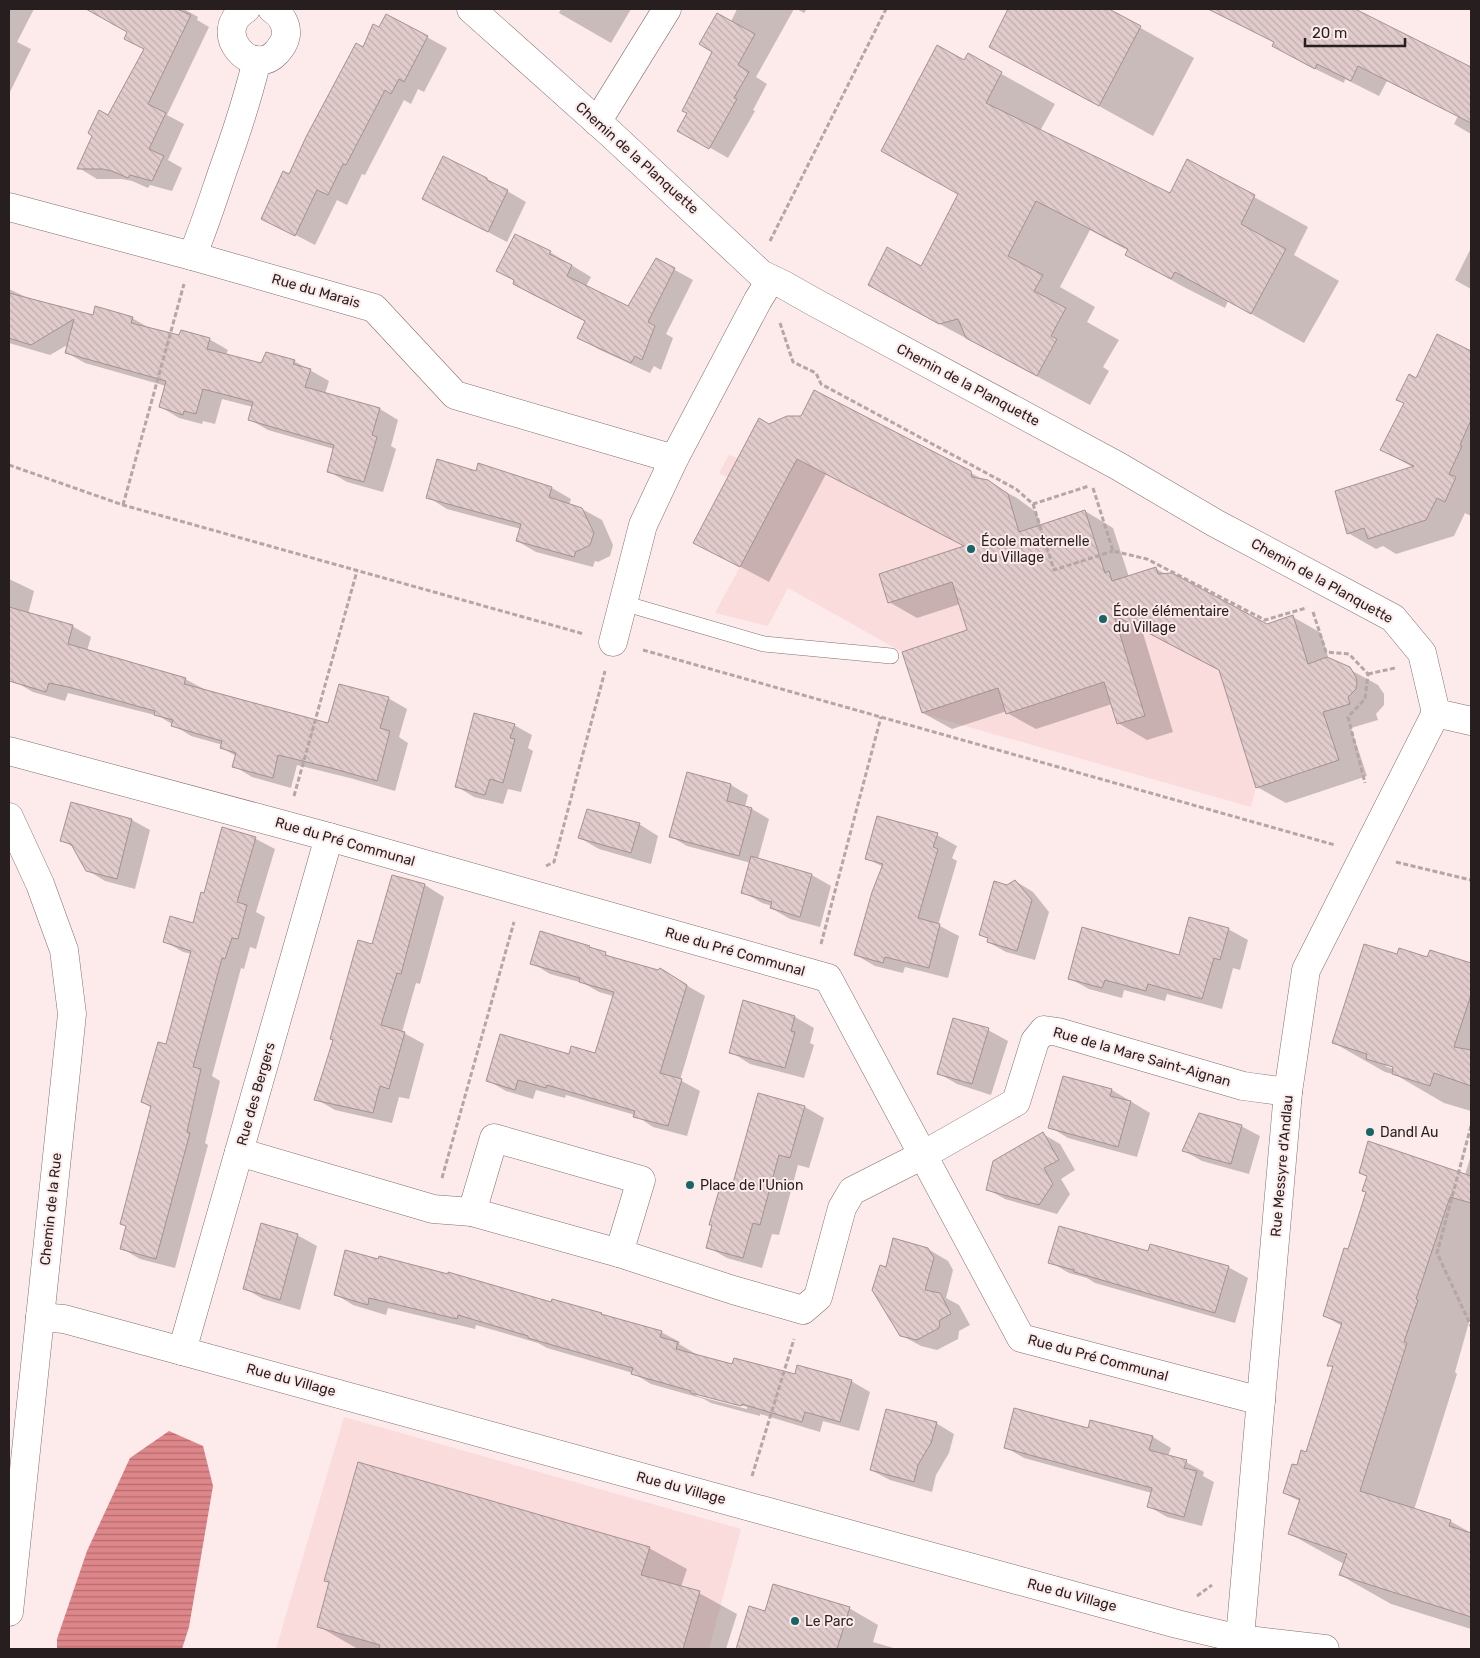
<svg xmlns="http://www.w3.org/2000/svg" width="1480" height="1658" font-family="Rubik,sans-serif">
	<defs>
		<pattern id="water-rules" width="6" height="5" patternUnits="userSpaceOnUse" patternTransform="scale(1.25)"><rect width="6" height="5" fill="#de8689"/><path d="M0 2.5h6" fill="none" stroke="#b46d6f"/></pattern>
		<pattern id="building-back-hatch" width="6" height="6" patternUnits="userSpaceOnUse" patternTransform="scale(1.25)"><rect width="6" height="6" fill="#e1cbcb"/><path d="M-1 5l2 2M0 0l6 6M5-1l2 2" fill="none" stroke="#c1aeae"/></pattern>
	</defs>
	<rect width="100%" height="100%" fill="#fdeaea"/>
	<!-- built -->
	<g fill="#fbdcdc">
		<polygon points="814,390 971,471 973,481 998,493 1007,490 1020,535 1084,579 1109,571 1112,581 1156,567 1159,575 1191,584 1267,624 1219,670 1256,787 1251,807 923,714 902,652 788,588 768,626 715,613 740,567 693,543 729,478 719,473 729,455 738,458 759,418 775,427 800,418"/>
		<polygon points="344,1417 741,1529 709,1649 276,1649"/>
	</g>
	<!-- water -->
	<polygon fill="url(#water-rules)" points="169,1431 203,1446 213,1486 189,1627 182,1649 57,1649 57,1639 87,1551 130,1458"/>
	<!-- shadow -->
	<g fill="#0003" fill-rule="evenodd">
		<polygon points="9,9 34,9 17,42 31,49 9,94"/>
		<polygon points="117,9 184,9 198,17 197,20 209,27 167,115 184,124 168,160 182,168 172,191 150,185 148,188 132,181 122,179 97,179 79,168 109,116 145,49 128,31 111,21"/>
		<polygon points="561,9 631,9 611,43 559,13"/>
		<polygon points="737,9 794,9 756,77 767,84 753,110 755,111 728,158 679,130"/>
		<polygon points="797,9 807,9 804,13"/>
		<polygon points="1009,9 1107,9 1194,58 1153,136 991,46"/>
		<polygon points="1249,9 1335,9 1349,16 1387,26 1471,69 1471,134 1454,124 1458,116 1387,81 1379,96 1345,79 1344,83 1301,62 1275,43 1241,24"/>
		<polygon points="386,15 447,48 424,92 418,89 411,104 404,100 365,175 362,174 347,205 337,200 315,245 263,218 290,176 363,49 380,28"/>
		<polygon points="968,55 1055,104 1040,131 1170,194 1188,160 1308,227 1294,255 1339,281 1304,343 1228,301 1225,308 1180,285 1127,254 1129,251 1090,230 1060,287 1095,307 1087,322 1119,340 1103,367 1109,371 1090,405 923,315 921,268 960,194 964,62"/>
		<polygon points="487,179 526,202 507,242 423,198"/>
		<polygon points="515,235 550,252 591,277 586,286 629,308 657,260 693,280 666,334 673,338 661,370 654,366 650,373 598,349 579,338 587,322 533,295 514,284 515,281 497,271"/>
		<polygon points="1471,248 1471,289 1455,280"/>
		<polygon points="9,289 30,299 93,316 132,318 151,329 180,337 209,339 228,350 226,355 262,365 294,361 329,381 325,394 380,409 398,420 391,446 396,449 383,492 347,482 328,471 334,449 268,430 249,419 253,407 222,399 215,424 203,421 202,424 179,418 161,407 166,386 85,363 67,353 69,344 50,355 9,343"/>
		<polygon points="1438,335 1471,352 1471,516 1465,513 1454,536 1396,554 1383,546 1376,549 1348,533 1414,468 1381,449 1405,404 1397,399 1416,379"/>
		<polygon points="769,425 971,473 1017,498 1036,512 1041,526 1085,511 1113,528 1129,577 1156,569 1267,625 1293,617 1321,633 1329,660 1349,669 1378,685 1384,694 1384,705 1376,714 1378,720 1351,728 1367,776 1286,803 1257,787 1221,671 1142,630 1173,732 1147,740 1118,723 1112,704 1036,729 1007,713 1007,711 952,729 923,713 968,631 960,604 917,618 889,602 966,547 826,474 769,582 695,543"/>
		<polygon points="552,488 571,499 569,505 582,509 602,520 613,545 610,556 598,562 595,561 593,567 536,552 517,541 521,529 447,509 428,497"/>
		<polygon points="9,579 34,591 23,634 9,630"/>
		<polygon points="72,626 91,637 87,651 185,679 204,689 329,725 388,698 407,709 399,737 408,743 395,791 350,778 297,765 291,788 252,777 234,766 236,756 222,748 223,745 191,736 159,716 68,693 65,701 33,692 14,681"/>
		<polygon points="514,725 532,735 528,748 533,751 521,792 508,789 503,804 474,797 456,786"/>
		<polygon points="688,774 731,785 748,795 745,807 752,809 769,819 758,859 812,875 831,886 820,927 790,919 771,908 772,906 762,903 743,892 751,863 687,846 670,836"/>
		<polygon points="72,803 132,820 150,830 135,889 105,881 87,870 75,848 61,840"/>
		<polygon points="639,824 658,836 651,864 599,849 580,838"/>
		<polygon points="222,829 256,839 275,849 256,912 265,917 256,949 250,947 244,969 241,968 212,1076 220,1081 205,1143 208,1145 175,1268 140,1259 121,1248 152,1108 142,1102 167,1045 192,954 183,952 164,941 194,924 205,894"/>
		<polygon points="937,835 957,846 952,858 957,861 938,925 959,936 948,978 905,967 903,973 875,966 856,955 883,867 867,858"/>
		<polygon points="393,877 425,885 444,897 420,984 416,983 402,1032 424,1044 409,1099 399,1097 392,1123 335,1110 316,1099 373,946"/>
		<polygon points="1015,881 1033,892 1049,912 1035,960 1006,952 988,942 989,939 980,934 1007,886"/>
		<polygon points="1228,929 1248,940 1240,970 1233,968 1222,1009 1167,994 1165,1001 1124,990 1122,998 1089,989 1069,978 1180,956"/>
		<polygon points="541,933 590,947 616,959 658,971 660,970 705,996 680,1080 700,1091 687,1136 653,1127 635,1115 566,1095 565,1098 536,1090 533,1099 506,1091 487,1080 570,1056 596,1055 613,996 599,992 583,983 550,974 532,963"/>
		<path d="M1398,956L1468,963L1471,965V1111L1444,1103L1396,1075L1385,1072L1334,1043ZM1382,1063L1399,1068V1070L1387,1067Z"/>
		<polygon points="795,1017 814,1028 810,1043 814,1045 804,1078 750,1064 731,1052"/>
		<polygon points="988,1030 1008,1041 991,1095 957,1084 938,1073"/>
		<polygon points="1064,1078 1112,1090 1150,1113 1137,1157 1068,1138 1050,1127"/>
		<polygon points="759,1094 805,1107 824,1118 809,1168 798,1165 779,1235 772,1234 762,1268 727,1258 708,1247 713,1226 710,1224 732,1192"/>
		<polygon points="1241,1126 1260,1136 1249,1174 1202,1161 1184,1151"/>
		<polygon points="1043,1134 1060,1144 1075,1170 1061,1179 1070,1194 1057,1214 1005,1199 987,1189"/>
		<polygon points="1471,1155 1471,1315 1455,1372 1457,1374 1414,1510 1450,1521 1471,1533 1471,1629 1391,1604 1340,1575 1344,1564 1290,1534 1301,1502 1284,1493 1298,1466 1307,1454 1334,1368 1329,1365 1342,1326 1325,1316 1349,1250 1367,1193 1364,1191 1368,1177 1360,1173 1465,1175"/>
		<polygon points="297,1235 317,1246 300,1310 263,1299 244,1288"/>
		<polygon points="928,1249 948,1261 953,1270 946,1298 959,1305 970,1325 959,1331 958,1339 937,1350 921,1346 901,1335 886,1269"/>
		<polygon points="1149,1252 1228,1267 1248,1278 1235,1323 1095,1283 1087,1278 1069,1273 1050,1262"/>
		<path d="M335,1294L552,1304L601,1314L607,1317L661,1332L680,1342L679,1344L696,1354L695,1355L733,1365L795,1375L851,1381L870,1392L859,1431L823,1421L820,1432L760,1414V1416L711,1403L704,1399L651,1384L633,1373L547,1348L538,1343L476,1325L475,1329L388,1308L386,1315L353,1305ZM693,1392L747,1407V1409L697,1396Z"/>
		<polygon points="1091,1421 1153,1437 1171,1448 1168,1456 1186,1462 1204,1472 1203,1476 1214,1482 1202,1526 1167,1517 1148,1506 1152,1493 1024,1458 1005,1447 1089,1429"/>
		<polygon points="936,1423 954,1434 949,1453 936,1475 932,1492 890,1480 871,1470"/>
		<polygon points="649,1548 687,1569 681,1587 699,1593 737,1614 726,1649 362,1649 356,1648 318,1626"/>
		<polygon points="750,1608 766,1613 849,1608 878,1625 873,1642 897,1649 738,1649"/>
	</g>
	<!-- building -->
	<g fill="url(#building-back-hatch)" stroke="#a59191">
		<polygon points="86,9 177,9 191,15 148,104 166,113 149,149 164,156 152,181 130,175 128,178 112,171 102,169 77,169 92,136 88,133 99,110 108,115 144,49 124,39 127,32"/>
		<polygon points="1008,9 1109,9 1141,26 1099,106 989,47"/>
		<polygon points="1208,9 1355,9 1471,67 1471,123 1358,66 1351,81 1317,64 1315,69 1272,46 1274,42"/>
		<polygon points="717,13 755,34 738,65 749,72 734,98 737,99 709,149 677,131 687,113 682,111 712,52 699,44"/>
		<polygon points="386,14 428,36 404,82 399,79 391,94 385,90 346,165 343,164 328,195 317,190 295,236 261,219 283,171 289,174 306,137 356,43 363,47 373,24 379,27"/>
		<polygon points="937,45 964,60 968,53 1002,72 986,103 1170,193 1187,159 1255,195 1241,224 1286,249 1251,314 1175,272 1171,279 1125,255 1128,249 1036,201 1008,256 1043,275 1034,291 1066,308 1051,336 1057,339 1037,376 966,338 958,319 939,324 868,285 887,247 921,266 958,194 881,151"/>
		<polygon points="443,156 487,178 487,180 508,190 488,232 422,199"/>
		<polygon points="515,234 551,251 549,254 572,265 567,276 628,306 656,258 675,268 648,322 655,326 642,360 635,356 631,363 577,338 585,321 513,284 514,280 496,271"/>
		<polygon points="9,293 93,315 95,306 133,317 131,323 179,335 181,330 210,338 207,349 261,363 266,352 295,360 293,364 311,369 305,387 380,408 372,435 377,437 364,482 327,472 334,445 248,420 253,402 203,389 196,414 184,411 183,415 159,407 166,381 65,353 74,319 31,345 9,338"/>
		<polygon points="1437,334 1471,351 1471,420 1460,445 1462,446 1449,474 1456,477 1445,502 1437,498 1426,520 1368,539 1364,528 1347,534 1335,491 1414,466 1380,450 1404,403 1396,400 1409,374 1416,378"/>
		<polygon points="814,390 971,471 972,477 988,480 1008,494 1019,532 1085,510 1105,573 1109,571 1112,581 1156,567 1158,574 1172,573 1267,624 1293,615 1308,664 1327,657 1350,667 1356,677 1357,683 1356,689 1348,697 1350,704 1323,712 1339,760 1256,788 1219,670 1114,615 1145,716 1117,724 1104,682 1006,714 998,688 922,713 902,652 967,630 952,582 888,603 879,574 964,546 797,459 740,567 693,543 759,418 769,424 787,416 801,416"/>
		<polygon points="437,459 476,471 478,463 552,487 549,497 582,508 594,533 590,545 578,551 576,551 574,557 516,541 521,524 426,498"/>
		<polygon points="9,607 73,625 68,644 186,678 184,684 328,723 339,684 389,697 380,728 390,731 377,781 331,768 278,755 273,778 232,767 236,753 220,748 222,741 171,726 173,720 154,715 155,711 68,687 49,683 46,692 9,681"/>
		<polygon points="474,713 515,724 510,738 515,739 503,783 490,779 485,795 455,787"/>
		<polygon points="687,772 731,784 727,801 752,808 739,856 669,837"/>
		<polygon points="71,802 132,819 117,879 86,871 71,844 60,841"/>
		<polygon points="587,809 640,823 631,853 578,838"/>
		<polygon points="877,816 938,833 933,847 938,849 918,918 940,924 929,968 885,957 883,963 854,955 872,892 883,864 865,859"/>
		<polygon points="222,827 256,837 237,902 247,905 238,939 232,938 225,959 222,958 193,1067 201,1069 187,1132 190,1133 156,1259 120,1249 126,1226 120,1224 151,1106 141,1102 158,1042 166,1044 191,951 163,942 170,916 193,923 201,892 204,893"/>
		<polygon points="751,856 812,874 800,917 770,908 772,902 741,893"/>
		<polygon points="392,875 425,884 401,974 397,973 381,1025 405,1032 389,1089 380,1086 373,1113 314,1100 333,1040 330,1039 358,940 372,944"/>
		<polygon points="1015,880 1032,900 1017,951 987,942 988,938 979,935 994,881 1007,885"/>
		<polygon points="1189,917 1229,928 1220,960 1214,958 1202,999 1148,984 1146,991 1105,980 1102,988 1068,979 1082,927 1179,955"/>
		<polygon points="540,931 590,946 589,947 606,952 605,955 658,970 660,968 687,985 660,1073 682,1079 668,1126 633,1117 635,1111 547,1085 546,1088 518,1080 515,1090 486,1081 500,1034 569,1054 571,1046 595,1053 614,992 579,982 580,978 530,964"/>
		<polygon points="1364,944 1397,954 1399,948 1427,957 1430,950 1471,963 1471,995 1454,1047 1471,1050 1471,1086 1434,1073 1430,1086 1392,1074 1393,1067 1366,1059 1367,1054 1332,1043"/>
		<polygon points="743,1000 795,1016 791,1031 795,1032 785,1068 729,1053"/>
		<polygon points="953,1018 989,1028 972,1084 937,1074"/>
		<polygon points="1063,1076 1112,1089 1110,1096 1131,1101 1118,1147 1048,1128"/>
		<polygon points="758,1093 805,1106 790,1158 779,1155 760,1225 753,1223 743,1258 706,1248 712,1225 709,1225 720,1187 731,1190"/>
		<polygon points="1199,1113 1242,1125 1231,1164 1182,1151"/>
		<polygon points="1043,1132 1059,1160 1044,1168 1053,1184 1039,1205 986,1190 993,1161"/>
		<polygon points="1368,1141 1471,1176 1471,1203 1450,1197 1416,1299 1418,1300 1404,1342 1407,1343 1360,1491 1451,1520 1449,1526 1471,1533 1471,1617 1339,1575 1347,1554 1288,1534 1300,1499 1283,1493 1292,1464 1297,1465 1301,1450 1306,1452 1333,1366 1327,1366 1342,1323 1323,1316 1344,1248 1348,1249 1366,1192 1362,1191 1367,1176 1359,1173"/>
		<polygon points="261,1223 298,1234 280,1300 243,1289"/>
		<polygon points="1059,1226 1148,1251 1150,1244 1229,1266 1215,1313 1074,1272 1074,1270 1048,1263"/>
		<polygon points="893,1238 928,1248 934,1258 925,1290 940,1293 951,1314 940,1320 939,1328 917,1340 900,1336 872,1290 880,1265 886,1267"/>
		<polygon points="345,1250 378,1259 379,1256 448,1274 448,1272 551,1302 552,1299 602,1313 601,1314 662,1331 660,1337 678,1342 676,1349 732,1364 734,1358 795,1374 797,1365 852,1380 840,1422 805,1412 802,1422 742,1404 741,1406 691,1393 691,1391 631,1374 633,1368 528,1338 528,1336 458,1315 457,1319 369,1298 368,1305 334,1295"/>
		<polygon points="1014,1408 1088,1428 1090,1420 1153,1436 1149,1450 1187,1460 1184,1468 1197,1471 1184,1517 1147,1507 1152,1488 1004,1448"/>
		<polygon points="886,1409 937,1422 931,1443 918,1465 914,1482 870,1470"/>
		<polygon points="358,1462 650,1547 641,1575 700,1591 683,1649 379,1649 380,1645 317,1627 329,1582 324,1581"/>
		<polygon points="773,1584 850,1607 837,1649 736,1649 749,1606 765,1611"/>
	</g>
	<g fill="none" stroke-linecap="round" stroke-linejoin="round">
		<!-- service casing -->
		<g stroke="#826f6f" stroke-width="16">
			<polyline id="service" points="623,603 764,644 891,656"/>
		</g>
		<!-- minor casing -->
		<g stroke="#826f6f" stroke-width="29">
			<g id="minor">
				<path d="M246,9C209,32 252,80 277,52C282,46 285,42 286,35C287,24 281,15 272,9"/>
				<polyline points="471,9 611,134 761,274 784,285 814,302 1118,466 1215,523 1393,618 1422,653 1436,713 1471,721"/>
				<polyline points="597,122 667,9"/>
				<polyline points="9,207 192,256 374,308 455,395 674,459"/>
				<path d="M192,256C204,228 213,199 223,170C236,134 248,97 257,60"/>
				<polyline points="613,642 643,525 674,459 758,300 771,279"/>
				<polyline points="9,751 329,837 828,978 1021,1338 1261,1401"/>
				<polyline points="9,817 40,884 64,950 72,1014 9,1612"/>
				<polyline points="239,1152 433,1209 472,1212 619,1253 733,1290 803,1310 818,1297 842,1208 852,1191 923,1155 1016,1102 1035,1041 1044,1030 1058,1032 1243,1086 1288,1092"/>
				<polyline points="472,1212 494,1138 641,1180 619,1253"/>
				<polyline points="40,1317 64,1319 182,1351 1177,1624 1240,1639 1325,1649"/>
				<polyline points="182,1351 329,837"/>
				<polyline points="1239,1649 1288,1092 1306,970 1436,713"/>
			</g>
		</g>
		<!-- path -->
		<g stroke="#b5a6a6" stroke-width="3" stroke-dasharray="5 2.5" stroke-linecap="butt">
			<polyline points="770,241 886,9"/>
			<polyline points="780,323 793,362 816,373 821,384 1016,489 1033,504 1089,486"/>
			<polyline points="9,465 123,505 584,634"/>
			<polyline points="1093,488 1113,551 1147,559 1265,620 1306,608"/>
			<polyline points="1033,504 1054,570 1113,551"/>
			<polyline points="123,505 184,284"/>
			<polyline points="1313,612 1326,652 1349,654 1368,674 1365,699 1348,717 1365,783"/>
			<polyline points="643,650 1335,845"/>
			<polyline points="1368,674 1395,668"/>
			<polyline points="294,796 357,571"/>
			<polyline points="1396,862 1471,880"/>
			<polyline points="546,866 554,862 605,671"/>
			<polyline points="821,944 881,717"/>
			<polyline points="1471,1126 1437,1253 1471,1326"/>
			<polyline points="442,1178 514,922"/>
			<polyline points="752,1476 794,1339"/>
			<polyline points="1197,1596 1212,1585"/>
		</g>
		<!-- service -->
		<use href="#service" stroke="#fff" stroke-width="15"/>
		<!-- minor -->
		<use href="#minor" stroke="#fff" stroke-width="28"/>
	</g>
	<!-- markers -->
	<g fill="#176564" stroke="#fdeaea" stroke-width="2">
		<circle cx="971" cy="549" r="5"/>
		<circle cx="1103" cy="619" r="5"/>
		<circle cx="1370" cy="1132" r="5"/>
		<circle cx="690" cy="1185" r="5"/>
		<circle cx="795" cy="1621" r="5"/>
	</g>
	<g text-anchor="middle" dominant-baseline="central" stroke-width="4" stroke-linejoin="round" paint-order="stroke">
		<!-- street labels -->
		<g font-size="14" fill="#271f1f" stroke="#fdeaea">
			<text transform="translate(637 158) rotate(42)">Chemin de la Planquette</text>
			<text transform="translate(316 291) rotate(16)">Rue du Marais</text>
			<text transform="translate(968 385) rotate(28)">Chemin de la Planquette</text>
			<text transform="translate(1322 581) rotate(29)">Chemin de la Planquette</text>
			<text transform="translate(345 842) rotate(16)">Rue du Pré Communal</text>
			<text transform="translate(735 952) rotate(16)">Rue du Pré Communal</text>
			<text transform="translate(1142 1057) rotate(16)">Rue de la Mare Saint-Aignan</text>
			<text transform="translate(256 1094) rotate(-74)">Rue des Bergers</text>
			<text transform="translate(1282 1166) rotate(-85)">Rue Messyre d'Andlau</text>
			<text transform="translate(51 1209) rotate(-84)">Chemin de la Rue</text>
			<text transform="translate(1098 1358) rotate(15)">Rue du Pré Communal</text>
			<text transform="translate(291 1380) rotate(15)">Rue du Village</text>
			<text transform="translate(681 1488) rotate(15)">Rue du Village</text>
			<text transform="translate(1072 1595) rotate(15)">Rue du Village</text>
		</g>
		<!-- poi labels -->
		<g font-size="14" fill="#271f1f" stroke="#fdeaea" text-anchor="start">
			<text x="981" y="541">École maternelle<tspan x="981" dy="16">du Village</tspan></text>
			<text x="1113" y="611">École élémentaire<tspan x="1113" dy="16">du Village</tspan></text>
			<text x="1380" y="1132">Dandl Au</text>
			<text x="700" y="1185">Place de l'Union</text>
			<text x="805" y="1621">Le Parc</text>
		</g>
	</g>
	<!-- border -->
	<rect width="1480" height="1658" fill="none" stroke="#271f1f" stroke-width="20"/>
	<!-- scale -->
	<path d="M1305 38v8h100v-8" fill="none" stroke="#271f1f" stroke-width="2.5"/>
	<text x="1312" y="38" font-size="15" fill="#271f1f" stroke="#fdeaea" stroke-width="4" paint-order="stroke">20 m</text>
</svg>
